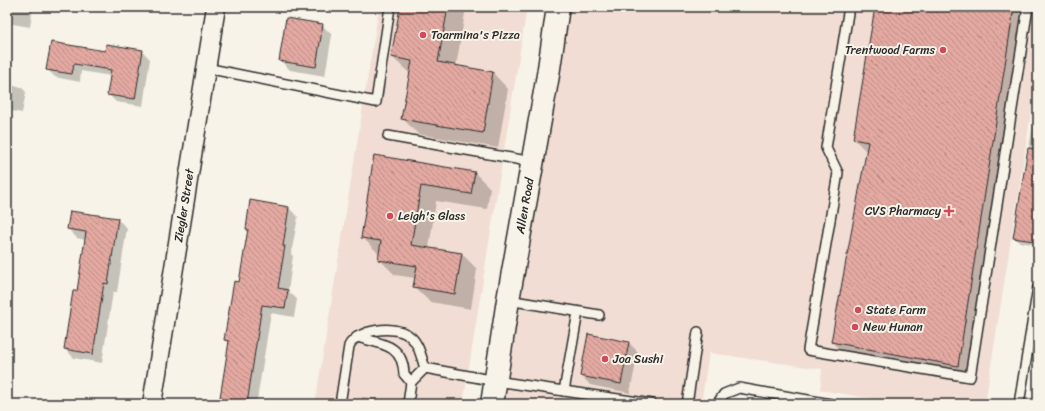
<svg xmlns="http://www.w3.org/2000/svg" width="1045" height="411" font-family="Sriracha,sans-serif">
	<defs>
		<pattern id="building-back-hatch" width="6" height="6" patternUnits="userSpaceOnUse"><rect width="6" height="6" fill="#e3a9a1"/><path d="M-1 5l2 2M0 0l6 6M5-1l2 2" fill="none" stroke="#b88a83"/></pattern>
	</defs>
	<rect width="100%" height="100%" fill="#f7f3e8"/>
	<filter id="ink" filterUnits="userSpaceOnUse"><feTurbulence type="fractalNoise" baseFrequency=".025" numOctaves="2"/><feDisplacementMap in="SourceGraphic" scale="8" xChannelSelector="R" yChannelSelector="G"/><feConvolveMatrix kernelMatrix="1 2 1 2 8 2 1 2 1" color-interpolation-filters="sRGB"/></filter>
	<g filter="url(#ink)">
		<!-- built -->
		<g fill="#f1ddd3">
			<polygon points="379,7 527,7 463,404 315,404"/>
			<polygon points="558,7 1038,7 1038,69 985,404 905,404 820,390 822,369 709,353 701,404 493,404"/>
		</g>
		<!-- shadow -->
		<g fill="#0003">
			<polygon points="7,7 33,7 30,27 7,23"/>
			<polygon points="401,7 466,7 456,67 493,73 508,89 498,148 418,134 402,118 411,73 408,72 392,57"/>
			<polygon points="876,7 1028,7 971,378 845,355 832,342 867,152 854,139"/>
			<polygon points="322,25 332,35 325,76 290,70 280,60"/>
			<polygon points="142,51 150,59 143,106 116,102 108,94 111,76 81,71 80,82 55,77 47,69 106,53"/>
			<polygon points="7,85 21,87 26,92 22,113 7,110"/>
			<polygon points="1035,112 1038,113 1038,245 1019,242 1014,237"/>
			<polygon points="375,156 475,173 490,188 487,209 436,201 429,248 462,254 477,269 471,309 430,302 414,287 415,278 395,275 379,259 380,253 378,253 362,237"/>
			<polygon points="7,166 12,170 7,205"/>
			<polygon points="289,208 298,217 291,254 293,256 288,291 297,299 294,317 271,313 257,400 261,404 219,404 220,394 222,395 230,344 225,339 240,283 249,231 247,229"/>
			<polygon points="117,219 127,228 117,292 113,292 102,363 74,358 65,349 78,293 86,240 77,238 68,229"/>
			<polygon points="589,335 629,343 638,352 630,393 590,385 581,375"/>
			<polygon points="362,397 378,399 383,404 361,404"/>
		</g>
		<!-- building -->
		<g fill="url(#building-back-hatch)" stroke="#2b2b2b">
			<polygon points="400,7 448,7 438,62 493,72 483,133 401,119 412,61 391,57"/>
			<polygon points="875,7 1014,7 958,366 831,342 868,142 853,139"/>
			<polygon points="286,18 323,24 316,67 279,61"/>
			<polygon points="51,42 105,51 106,44 143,50 135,99 107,95 111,70 74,64 72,74 46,70"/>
			<polygon points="1028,148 1038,149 1038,220 1034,241 1013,238"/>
			<polygon points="374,155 475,172 471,194 421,186 411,245 462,253 455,294 413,287 417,266 378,260 381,241 361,238"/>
			<polygon points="250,200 289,207 283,246 285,246 278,288 288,290 285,308 262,305 247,404 219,404 229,341 224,340 234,281 239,282 248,229 246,229"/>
			<polygon points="70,211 118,218 108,284 104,283 93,354 64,349 73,291 77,291 86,232 67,229"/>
			<polygon points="588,334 629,342 621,384 580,376"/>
		</g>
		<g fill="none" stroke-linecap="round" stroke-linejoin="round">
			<!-- service casing -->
			<g stroke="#2b2b2b" stroke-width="12">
				<g id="service">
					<polyline points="849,7 826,148 838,173 808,350 970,377 1028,7"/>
					<polyline points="206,68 376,102 390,7"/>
					<polyline points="388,136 533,162"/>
					<polyline points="508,300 599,315"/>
					<path d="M357,337C381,344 403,344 404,374L411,382"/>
					<polyline points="425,368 496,381 652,404"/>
					<polyline points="564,391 578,312"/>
					<path d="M340,404L349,346C357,329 394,325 408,335C419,342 421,357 425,368L411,382L408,404"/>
					<polyline points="687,404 698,332"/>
					<polyline points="717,404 724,394 739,388 831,404"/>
					<polyline points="1019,404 1038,287"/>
				</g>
			</g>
			<!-- minor casing -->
			<g stroke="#2b2b2b" stroke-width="21">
				<g id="minor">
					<path id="s1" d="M152,404L216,7"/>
				</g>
			</g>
			<!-- secondary casing -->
			<g stroke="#2b2b2b" stroke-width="25">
				<g id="secondary">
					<path id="s2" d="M492,404L508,300L548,75L558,7"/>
				</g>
			</g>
			<!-- service -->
			<use href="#service" stroke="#f7f3e8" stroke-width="9"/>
			<!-- minor -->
			<use href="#minor" stroke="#f7f3e8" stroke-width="18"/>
			<!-- secondary -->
			<use href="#secondary" stroke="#f7f3e8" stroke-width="22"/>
		</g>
	</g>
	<!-- markers -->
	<g fill="#d1495b" stroke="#f7f3e8" stroke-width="1.5">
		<circle cx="423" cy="35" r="4"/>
		<circle cx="943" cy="50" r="4"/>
		<path d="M947 205h4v4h4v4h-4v4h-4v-4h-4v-4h4z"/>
		<circle cx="390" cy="216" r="4"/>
		<circle cx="858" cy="310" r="4"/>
		<circle cx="855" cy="327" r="4"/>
		<circle cx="605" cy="359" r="4"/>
	</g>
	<g text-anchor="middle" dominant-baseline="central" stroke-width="4" stroke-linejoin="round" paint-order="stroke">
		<!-- poi labels -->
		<g font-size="12" fill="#2b2b2b" stroke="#f7f3e8" text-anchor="start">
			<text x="431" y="35">Toarmina's Pizza</text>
			<text x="935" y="50" text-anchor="end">Trentwood Farms</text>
			<text x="941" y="211" text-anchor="end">CVS Pharmacy</text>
			<text x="398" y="216">Leigh's Glass</text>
			<text x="866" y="310">State Farm</text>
			<text x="863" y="327">New Hunan</text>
			<text x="613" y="359">Joa Sushi</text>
		</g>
		<!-- street labels -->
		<g font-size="12" fill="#2b2b2b" stroke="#f7f3e8">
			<text stroke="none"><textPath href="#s1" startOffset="201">Ziegler Street</textPath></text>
			<text stroke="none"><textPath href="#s2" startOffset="201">Allen Road</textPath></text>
		</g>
	</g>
	<!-- margin -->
	<rect width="1045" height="411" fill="none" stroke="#f7f3e8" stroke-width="24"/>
	<rect x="12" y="12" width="1021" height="387" fill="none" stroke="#2b2b2b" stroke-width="1.5" filter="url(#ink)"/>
</svg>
